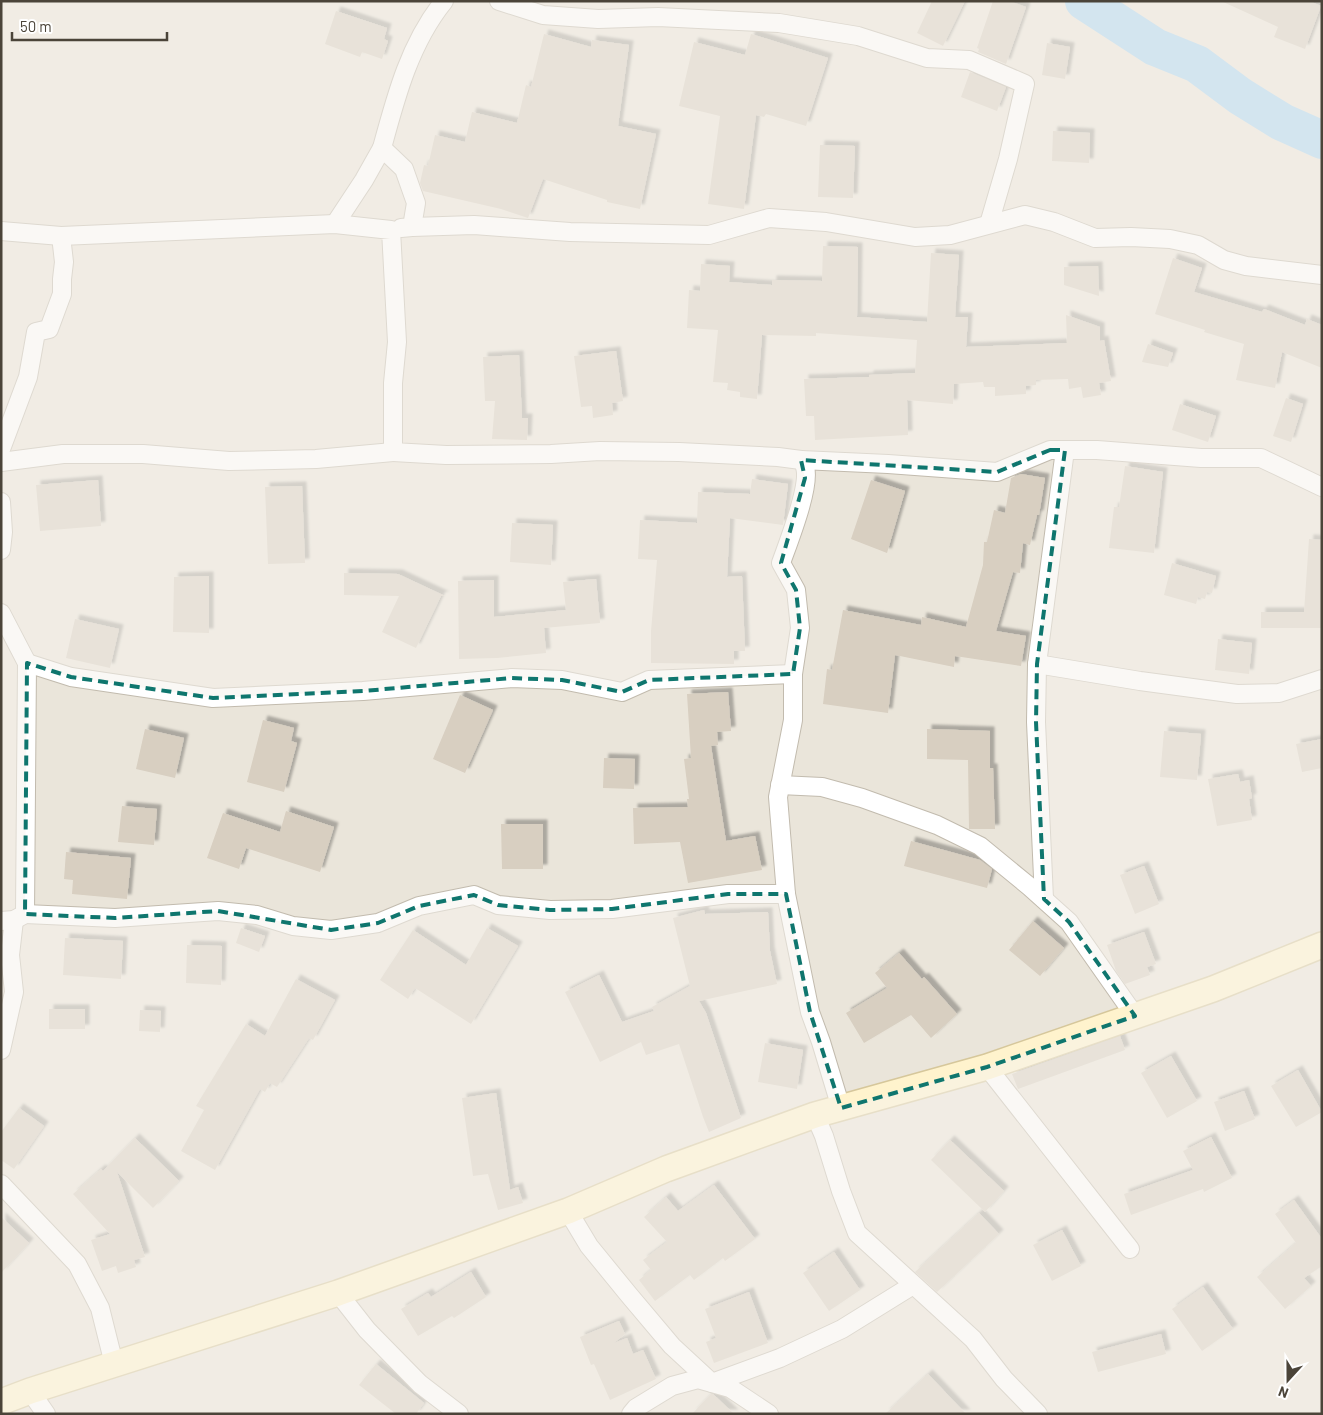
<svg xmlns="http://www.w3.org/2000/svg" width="1323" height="1415" font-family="Barlow,sans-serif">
	<defs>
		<filter id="shadow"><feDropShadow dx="4.5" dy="-4.5" stdDeviation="1" flood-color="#0004"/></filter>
	</defs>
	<rect width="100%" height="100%" fill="#f6f3ec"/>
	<!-- residential -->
	<rect fill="#eae5da" x="1" y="1" width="1321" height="1413"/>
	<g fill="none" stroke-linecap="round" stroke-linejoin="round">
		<!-- river -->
		<polyline stroke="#a9d4f2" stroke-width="38" points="1084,1 1155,47 1197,64 1240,96 1282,122 1322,140"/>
	</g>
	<!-- building -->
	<g fill="#d8cfc1" filter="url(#shadow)">
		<polygon points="932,1 965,1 943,46 917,33"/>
		<polygon points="993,1 1009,1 1026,7 1006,64 978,52 979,49 977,48"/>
		<polygon points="1221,1 1309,1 1321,6 1305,49 1274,37 1278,27"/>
		<polygon points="336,11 387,28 384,39 388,41 382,59 362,52 360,57 325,44"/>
		<polygon points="544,34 591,47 592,40 629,45 618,126 656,134 640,209 607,202 607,200 543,179 528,218 501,209 423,191 420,183 424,165 428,166 435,135 465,142 472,112 517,123 526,85 531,87"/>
		<polygon points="751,34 828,58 806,126 766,114 764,117 756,115 744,209 708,204 720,116 679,106 694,42 745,55"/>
		<polygon points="1047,43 1070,47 1065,79 1042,75"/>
		<polygon points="970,72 1006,87 997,111 961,97"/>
		<polygon points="1053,131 1090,133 1089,163 1052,161"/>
		<polygon points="820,145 855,146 853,198 818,197"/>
		<polygon points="823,246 858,247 857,317 927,322 931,253 959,255 955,317 968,317 966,347 1067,343 1066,315 1100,327 1100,341 1104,340 1111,381 1099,383 1101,395 1083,398 1081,387 1069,389 1068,379 1036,380 1036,385 1026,386 1026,394 995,396 995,387 984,387 983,382 954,384 953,404 907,400 908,435 815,440 814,416 806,416 804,379 869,377 869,375 915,373 917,340 816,333 816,336 762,335 757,399 740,397 740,392 727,390 728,383 713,382 718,330 687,328 689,290 700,291 701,264 730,266 729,282 772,285 772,280 822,281"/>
		<polygon points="1173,258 1202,268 1194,292 1262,312 1264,309 1305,325 1307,319 1322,325 1322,368 1282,352 1275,388 1236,380 1244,344 1204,332 1205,330 1155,314"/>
		<polygon points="1098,266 1099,296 1064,285 1064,267"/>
		<polygon points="1148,344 1173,353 1168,367 1142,362"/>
		<polygon points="616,351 623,401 612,403 613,415 593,418 592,406 581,407 574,356"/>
		<polygon points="519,355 522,418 528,418 527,440 492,439 495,401 485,401 483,357"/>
		<polygon points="1286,398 1303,404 1291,442 1273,436"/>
		<polygon points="1180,404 1216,416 1208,442 1172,430"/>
		<polygon points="1125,466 1163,472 1154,553 1109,548 1114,507 1119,507"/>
		<polygon points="1021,474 1045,478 1039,515 1037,515 1030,545 1023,543 1020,573 1013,572 996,631 1026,636 1021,666 955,656 954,667 895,655 888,713 823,704 827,669 832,670 843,610 921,625 922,617 966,627 983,565 984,542 987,542 994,510 1005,513 1011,478"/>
		<polygon points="752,479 788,484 783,525 730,518 727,577 742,576 745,651 734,651 734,664 651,663 651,631 657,560 638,559 640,520 697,523 698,492 750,494"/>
		<polygon points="98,480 101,526 40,531 36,485"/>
		<polygon points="871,480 905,491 887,553 851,539"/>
		<polygon points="302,486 305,563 268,564 265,487"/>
		<polygon points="512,523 553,525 551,565 510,562"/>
		<polygon points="1309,539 1322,540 1322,628 1261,628 1261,612 1304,612"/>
		<polygon points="1172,563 1216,576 1212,593 1207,592 1205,599 1198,597 1196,604 1164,595"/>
		<polygon points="344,573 398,574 445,596 441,596 416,648 382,632 399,596 344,595"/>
		<polygon points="209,576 209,633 173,632 174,577"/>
		<polygon points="596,579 600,623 544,628 546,653 497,658 459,659 458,581 494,580 494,617 566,610 563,582"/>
		<polygon points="75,619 119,629 110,668 66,658"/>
		<polygon points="1218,639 1252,643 1249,674 1215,670"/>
		<polygon points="728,692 731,731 717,732 718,745 711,746 726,841 755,836 762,870 688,883 680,842 634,844 633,808 688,807 687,799 689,799 684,759 691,758 687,694"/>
		<polygon points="460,695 493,710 465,773 433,759"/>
		<polygon points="263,720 294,728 291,741 297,743 284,792 247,782"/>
		<polygon points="145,729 184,738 175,778 136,769"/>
		<polygon points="927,729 990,731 990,768 993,768 995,829 969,829 968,760 927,759"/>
		<polygon points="1164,731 1201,734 1197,780 1160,777"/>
		<polygon points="1322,739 1322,768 1302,772 1296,744"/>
		<polygon points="604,758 635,759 634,789 603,788"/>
		<polygon points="1238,774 1240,782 1249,780 1252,798 1249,799 1252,820 1217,826 1208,779"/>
		<polygon points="122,806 157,809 154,845 118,842"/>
		<polygon points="286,811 334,827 320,872 246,848 239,869 207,858 223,813 280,832"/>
		<polygon points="501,824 543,824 543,869 502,869"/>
		<polygon points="911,841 980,860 992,869 987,888 904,866"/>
		<polygon points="66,852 131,858 127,899 72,894 73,880 64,879"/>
		<polygon points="1144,866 1159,904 1135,914 1120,875"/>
		<polygon points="704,910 705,914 768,912 770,951 777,984 699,1001 706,1013 741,1118 709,1132 703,1117 679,1044 646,1055 641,1042 600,1062 565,992 599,975 622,1022 654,1011 652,1007 690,986 673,918"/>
		<polygon points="1033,921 1064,948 1040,976 1009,950"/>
		<polygon points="241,928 265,936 259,952 236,943"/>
		<polygon points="487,928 518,946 471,1024 415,988 408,999 380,980 413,930 466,965"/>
		<polygon points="1144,932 1156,964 1147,967 1150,975 1125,984 1116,971 1107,945"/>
		<polygon points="65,938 123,941 121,979 63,975"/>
		<polygon points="187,945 222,946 221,985 186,983"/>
		<polygon points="899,953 922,979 924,977 957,1014 931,1038 911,1015 864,1043 846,1013 887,988 875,973"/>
		<polygon points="296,979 335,1000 313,1040 309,1038 277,1087 270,1083 265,1092 260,1089 215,1170 181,1151 204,1110 196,1106 246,1024 265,1036"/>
		<rect x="49" y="1009" width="36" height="20"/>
		<polygon points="140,1010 161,1011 160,1032 139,1031"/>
		<polygon points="1120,1036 1125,1050 1018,1089 1012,1074"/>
		<polygon points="765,1043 803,1050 797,1089 758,1082"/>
		<polygon points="1171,1056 1197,1101 1167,1118 1141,1073"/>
		<polygon points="1298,1070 1322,1112 1296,1127 1271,1086"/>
		<polygon points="1244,1091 1255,1119 1225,1131 1214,1102"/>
		<polygon points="496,1093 510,1190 518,1187 523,1203 498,1210 488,1174 473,1176 462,1098"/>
		<polygon points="19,1108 44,1126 14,1169 1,1160 1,1132"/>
		<polygon points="1211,1137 1232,1178 1204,1192 1203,1189 1131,1215 1124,1194 1193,1170 1183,1151"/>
		<polygon points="135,1138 179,1181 153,1208 117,1172 145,1257 134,1260 136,1267 118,1273 116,1266 102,1271 91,1240 110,1234 73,1194 101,1169 103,1171"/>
		<polygon points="950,1140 1004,1191 985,1212 931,1160"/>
		<polygon points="714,1185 755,1239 725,1261 723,1258 694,1280 690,1275 655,1301 639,1280 651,1270 643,1260 667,1242 644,1217 666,1197 678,1211"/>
		<polygon points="1294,1200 1322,1239 1322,1266 1304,1278 1311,1286 1285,1309 1257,1277 1296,1243 1275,1214"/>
		<polygon points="979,1213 999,1234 937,1292 915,1272"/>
		<polygon points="1,1217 29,1243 1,1273"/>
		<polygon points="1062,1230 1081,1266 1052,1281 1033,1245"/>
		<polygon points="834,1252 860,1290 829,1311 803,1273"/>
		<polygon points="471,1272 486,1297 454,1318 452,1316 418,1336 401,1309 428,1293 431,1297"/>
		<polygon points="1203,1287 1233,1329 1202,1351 1172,1309"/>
		<polygon points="749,1292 768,1343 714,1363 706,1342 716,1338 705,1309"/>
		<polygon points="619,1321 625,1334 614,1343 627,1338 633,1354 643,1350 656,1379 610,1400 594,1364 591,1365 580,1337"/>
		<polygon points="1161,1334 1166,1354 1098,1372 1092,1352"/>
		<polygon points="376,1364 424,1403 416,1414 396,1414 359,1385"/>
		<polygon points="928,1374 966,1414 885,1414"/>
		<polygon points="711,1394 713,1394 734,1414 692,1414"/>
	</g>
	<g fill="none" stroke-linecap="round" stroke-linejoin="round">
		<!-- street casing -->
		<g stroke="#c2bbae" stroke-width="20">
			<g id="street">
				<polyline points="499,1 543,15 598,19 658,17 779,23 858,36 927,58 969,60 1025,84 1008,159 989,224"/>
				<polyline points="335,224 364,180 382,148"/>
				<polyline points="412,227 474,225 570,232 709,235 769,218 826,222 915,237 950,235 1025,215 1054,222 1095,238 1131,237 1170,239 1198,245 1224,260 1246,266 1322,275"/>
				<path d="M401,228L412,227L416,203L404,169L382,148C396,96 410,43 444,1"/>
				<path d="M1,231L61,236L335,224L391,230L397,342L393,383V452L446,455L551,454L600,451L679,452L778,457L801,460C801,461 805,465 805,467C811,486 788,543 781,563L796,590L800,628L793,674V720L778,797L786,894L810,1012L821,1042L841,1108"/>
				<polyline points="1,449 28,377 36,332 49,329 62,294 62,279 64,262 61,236"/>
				<polyline points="801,460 888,464 997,472 1050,450 1097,450 1201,458 1261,458 1322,487"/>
				<polyline points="1,462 63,454 143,454 229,461 316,459 393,452"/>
				<polyline points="1,502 3,532 1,550"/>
				<polyline points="1,613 27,663 25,914 14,920 1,921"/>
				<polyline points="27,663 71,677 213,698 363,691 512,678 562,680 622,692 649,680 793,674"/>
				<polyline points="1037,664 1140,681 1237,694 1279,693 1322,679"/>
				<polyline points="780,785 822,787 862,798 937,825 980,846 1030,887 1069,922 1135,1016"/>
				<polyline points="1044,899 1036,722 1037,664 1065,450"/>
				<polyline points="25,914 115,918 218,911 257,915 293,926 331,930 378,923 419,906 474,895 498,905 550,910 612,909 728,894 786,894"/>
				<polyline points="1,1050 14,992 10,955 14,920"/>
				<polyline points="987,1067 1130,1249"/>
				<polyline points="815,1115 824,1136 841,1191 857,1233 973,1339 1004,1379 1038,1414"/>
				<polyline points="1,1184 77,1264 100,1308 114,1364"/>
				<polyline points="568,1211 589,1246 629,1295 672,1346 712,1383 780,1358 842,1329 913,1285"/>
				<polyline points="338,1293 367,1330 420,1384 459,1414"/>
				<polyline points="30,1391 46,1414"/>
				<polyline points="631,1414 636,1408 672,1386 698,1379 730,1388 769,1414"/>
			</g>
		</g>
		<!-- secondary casing -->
		<g stroke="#d6c79b" stroke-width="28">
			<polyline id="secondary" points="1,1402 30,1391 338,1293 568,1211 666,1169 815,1115 987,1067 1213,989 1322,945"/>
		</g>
		<!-- street -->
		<use href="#street" stroke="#fff" stroke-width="18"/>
		<!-- secondary -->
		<use href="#secondary" stroke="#fff3cd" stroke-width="25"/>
	</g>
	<!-- marked area -->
	<path d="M0 0H1323V1415H0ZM1050,450H1065L1037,664L1036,722L1044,899L1069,922L1135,1016L987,1067L841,1108L810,1012L786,894H728L612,909L550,910L498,905L474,895L419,906L378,923L331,930L218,911L115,918L25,914L27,663L71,677L213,698L363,691L512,678L562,680L622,692L649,680L793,674L800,628L796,590L781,563L805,478L801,460L997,472Z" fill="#f6f3ec" fill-opacity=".55" fill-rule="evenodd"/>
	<path fill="none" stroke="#0f766e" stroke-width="4" stroke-dasharray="10 6" stroke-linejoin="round" d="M1050,450H1065L1037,664L1036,722L1044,899L1069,922L1135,1016L987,1067L841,1108L810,1012L786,894H728L612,909L550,910L498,905L474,895L419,906L378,923L331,930L218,911L115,918L25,914L27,663L71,677L213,698L363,691L512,678L562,680L622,692L649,680L793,674L800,628L796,590L781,563L805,478L801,460L997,472Z"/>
	<!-- border -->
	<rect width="1323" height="1415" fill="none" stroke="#4b4439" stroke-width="5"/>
	<!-- north arrow -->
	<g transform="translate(1288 1380) rotate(201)" stroke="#ffffff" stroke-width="4" paint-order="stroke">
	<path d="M0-4L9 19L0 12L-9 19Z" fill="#4b4439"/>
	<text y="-8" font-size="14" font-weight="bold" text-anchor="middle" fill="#4b4439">N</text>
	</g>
	<!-- scale -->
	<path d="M12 32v8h155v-8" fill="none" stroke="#4b4439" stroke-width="2.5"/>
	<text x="20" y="32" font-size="15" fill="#4b4439" stroke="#ffffff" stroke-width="4" paint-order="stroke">50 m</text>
</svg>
